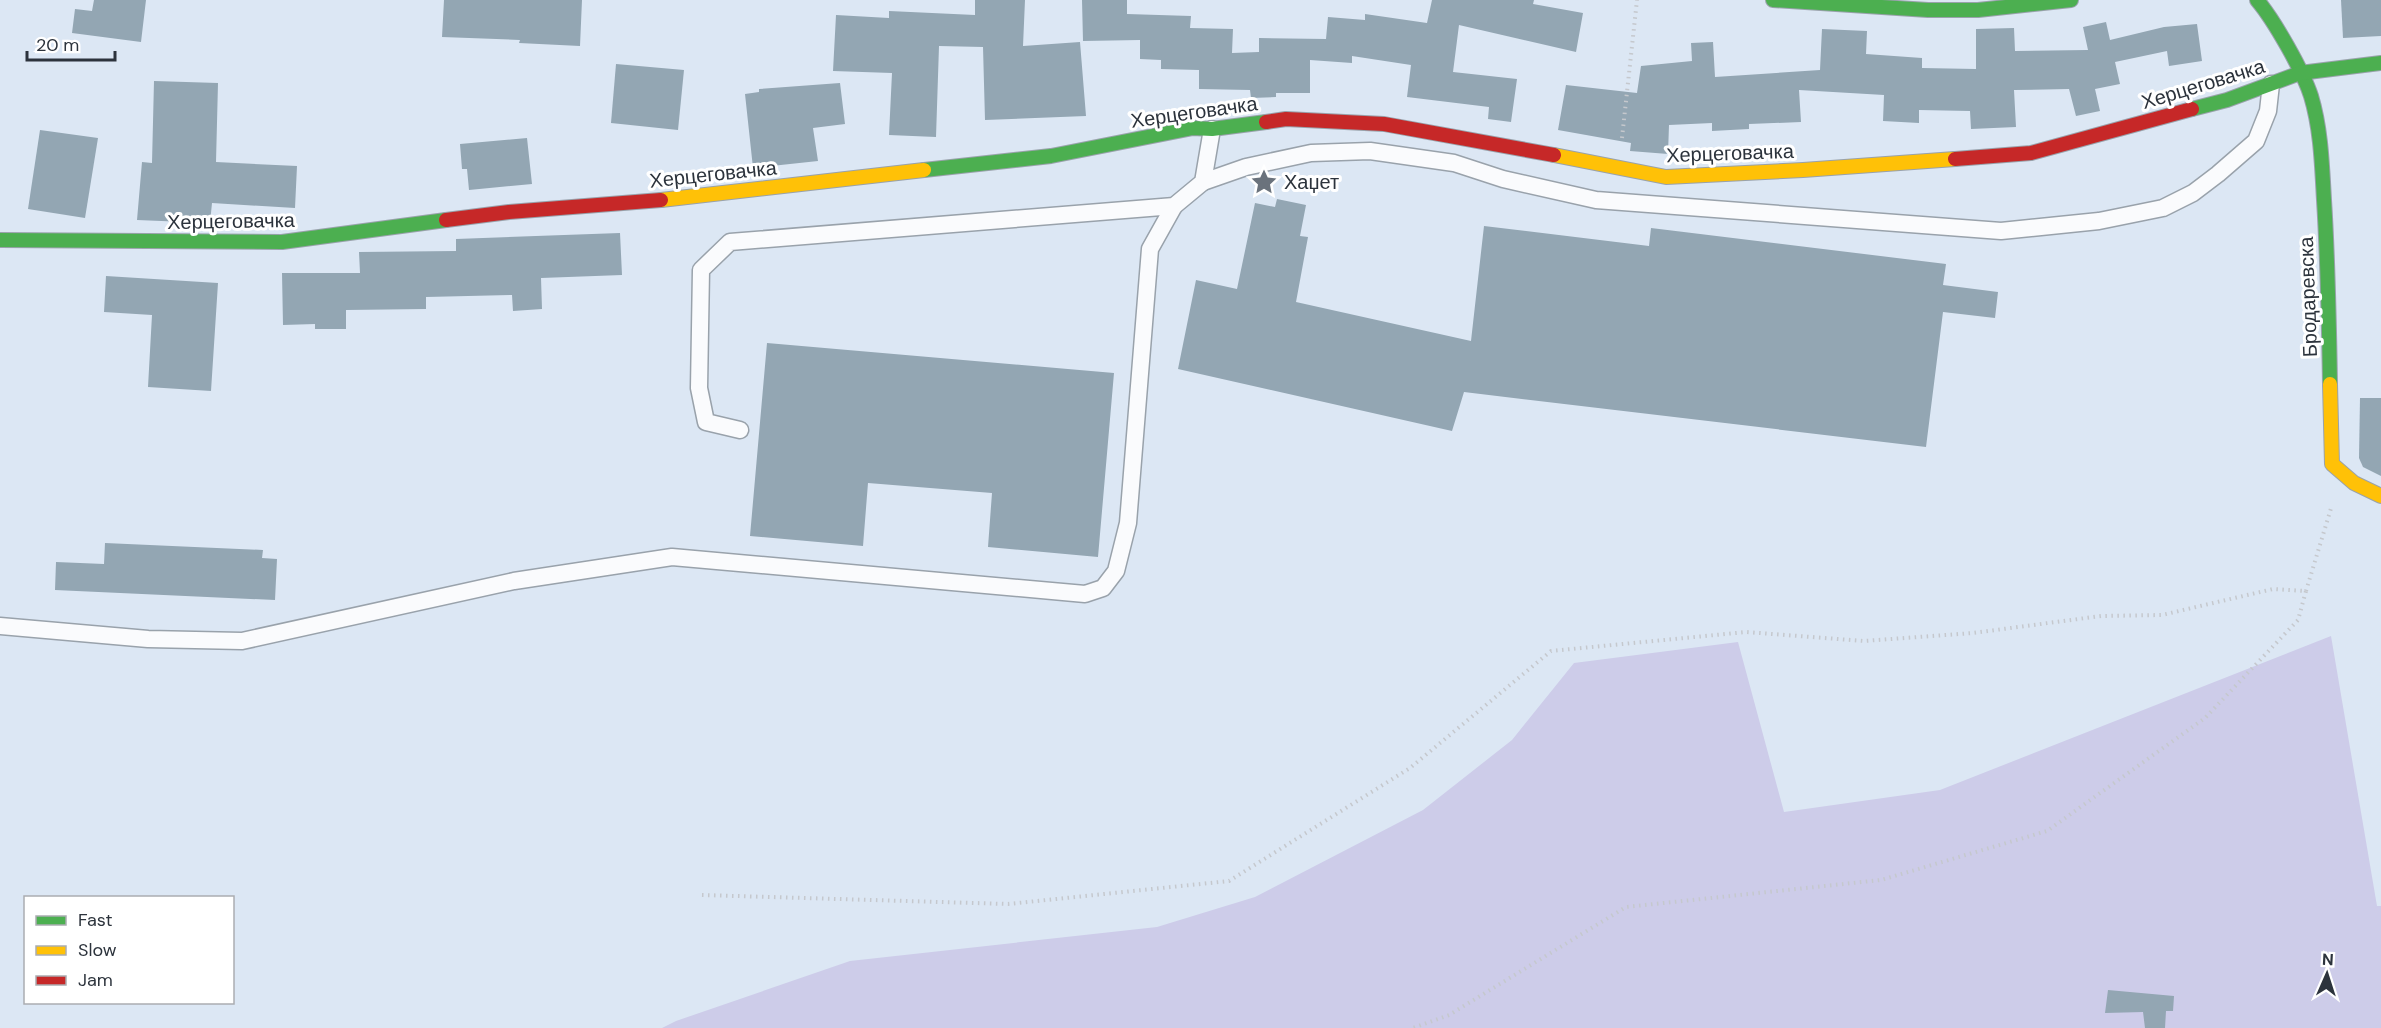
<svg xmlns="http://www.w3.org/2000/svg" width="2381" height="1028" font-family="'DM Sans',sans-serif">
	<rect width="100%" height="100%" fill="#dce7f4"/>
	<!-- green -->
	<polygon fill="#cdcce9" points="2331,636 2377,906 2381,906 2381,1028 662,1028 676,1021 850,961 1157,927 1255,897 1423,810 1512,740 1574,663 1738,642 1784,812 1940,790"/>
	<!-- building -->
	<g fill="#93a6b3">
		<polygon points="94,0 146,0 141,42 72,33 75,9 92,11"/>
		<polygon points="444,0 582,0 580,46 519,43 520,40 442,37"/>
		<polygon points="975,0 1025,0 1023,46 1080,42 1086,116 985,120 983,47 939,46 936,137 889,135 892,73 833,71 836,15 889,18 889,11 975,15"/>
		<polygon points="1082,0 1127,0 1127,14 1191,16 1190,28 1233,29 1232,53 1259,52 1259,38 1326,39 1328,17 1365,20 1365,14 1427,23 1432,0 1534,0 1533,4 1583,13 1576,52 1459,25 1453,72 1517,79 1511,122 1488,119 1489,107 1407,97 1411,65 1352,56 1352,63 1310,60 1310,93 1276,93 1276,97 1251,98 1250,90 1199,89 1199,70 1161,69 1161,60 1140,59 1140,40 1083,41"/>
		<polygon points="2341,0 2381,0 2381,36 2343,38"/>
		<polygon points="2106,22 2110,40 2164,27 2197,24 2202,61 2169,66 2167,51 2115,62 2120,84 2095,89 2100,111 2076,116 2069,89 2014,90 2016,127 1971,129 1970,111 1919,110 1919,123 1883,121 1884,95 1799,90 1801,122 1749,124 1749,129 1712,131 1712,123 1669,125 1668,154 1630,151 1631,143 1558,130 1566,85 1637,93 1641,66 1692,61 1691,43 1713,42 1715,77 1820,70 1822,29 1867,31 1866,54 1922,58 1922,68 1976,69 1976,29 2014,28 2015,51 2088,50 2083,27"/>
		<polygon points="616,64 684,70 678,130 611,123"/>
		<polygon points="154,81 218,83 216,162 297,166 295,208 212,203 210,223 137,220 142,162 152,163"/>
		<polygon points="840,83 845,124 813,128 818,161 753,168 745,94 759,92 759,89"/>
		<polygon points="40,130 98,138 85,218 28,209"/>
		<polygon points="527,138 532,184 469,190 467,169 462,169 460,144"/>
		<polygon points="1277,199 1306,205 1300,236 1308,237 1296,302 1471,341 1484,226 1649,246 1651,228 1946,264 1943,285 1998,292 1995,318 1943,312 1926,447 1464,392 1452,431 1178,369 1196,280 1237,289 1255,203 1275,207"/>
		<polygon points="620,233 622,275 541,278 542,309 513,311 512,295 426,297 426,309 346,310 346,329 315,329 315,324 283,325 282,273 360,273 359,252 456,251 456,239"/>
		<polygon points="106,276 218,283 211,391 148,387 152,315 104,312"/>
		<polygon points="767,343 1114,373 1098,557 988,547 992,493 868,483 863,546 750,536"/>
		<polygon points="2360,398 2381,398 2381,476 2363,467 2359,458"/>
		<polygon points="105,543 263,550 262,558 277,559 275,600 55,590 56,562 104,564"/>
		<polygon points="2108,990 2174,996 2173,1011 2166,1011 2165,1028 2145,1028 2143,1012 2105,1013"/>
	</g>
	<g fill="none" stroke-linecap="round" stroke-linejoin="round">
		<!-- lane casing -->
		<g stroke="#99a2ab" stroke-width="19">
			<g id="lane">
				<polyline points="1203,182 1246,167 1311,153 1370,151 1454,163 1503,179 1596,200 2001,231 2099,221 2163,208 2193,193 2218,174 2256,141 2268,111 2271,84"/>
				<polyline points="740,430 706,422 699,388 701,270 730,242 1174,206 1203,182 1212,129"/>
				<polyline points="0,626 148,639 242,641 514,581 672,557 1085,594 1103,588 1116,571 1128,523 1150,249 1174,206"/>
			</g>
		</g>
		<!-- fast casing -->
		<g stroke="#99a2ab" stroke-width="16">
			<g id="fast">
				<polyline points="1773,0 1928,10 1978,10 2071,0"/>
				<path d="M2257,0C2274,20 2303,71 2311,96C2321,129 2322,165 2324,200C2328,262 2329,323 2330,384"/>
				<polyline points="2192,109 2227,100 2300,73 2381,63"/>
				<polyline points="924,170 1051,156 1193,128 1212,129 1266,122"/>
				<polyline points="0,240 282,242 446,220"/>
			</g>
		</g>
		<!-- slow casing -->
		<g stroke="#99a2ab" stroke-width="16">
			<g id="slow">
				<polyline points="1554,155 1666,177 1803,170 1955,159"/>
				<polyline points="661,200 924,170"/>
				<polyline points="2330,384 2332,464 2354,483 2381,496"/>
			</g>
		</g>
		<!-- jam casing -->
		<g stroke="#99a2ab" stroke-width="16">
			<g id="jam">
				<polyline points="1266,122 1286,119 1384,124 1554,155"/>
				<polyline points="1955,159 2031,153 2192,109"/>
				<polyline points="446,220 509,212 661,200"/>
			</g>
		</g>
		<!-- path -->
		<g stroke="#c5c8cd" stroke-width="4" stroke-dasharray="1.5 4.5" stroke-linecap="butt">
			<polyline points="1622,138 1637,0"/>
			<polyline points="2306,591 2332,505"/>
			<polyline points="702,895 1008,904 1229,881 1410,768 1551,651 1746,632 1864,641 1973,633 2101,616 2162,615 2273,589 2306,591 2298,620 2205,718 2047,831 1881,880 1626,907 1449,1015 1413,1028"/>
		</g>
		<!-- lane -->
		<use href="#lane" stroke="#fafbfd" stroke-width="16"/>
		<!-- fast -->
		<use href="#fast" stroke="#4caf50" stroke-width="14"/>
		<!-- slow -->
		<use href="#slow" stroke="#ffc107" stroke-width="14"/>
		<!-- jam -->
		<use href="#jam" stroke="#c62828" stroke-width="14"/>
	</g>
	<!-- icons -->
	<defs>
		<g id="sight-bare" transform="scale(2.07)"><path d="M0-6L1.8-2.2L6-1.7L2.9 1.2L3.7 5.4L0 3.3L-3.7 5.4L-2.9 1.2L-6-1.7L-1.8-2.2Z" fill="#6a727c" stroke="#fff" stroke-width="2.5" paint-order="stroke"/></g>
	</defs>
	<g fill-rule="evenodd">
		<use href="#sight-bare" x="1264" y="182"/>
	</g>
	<g text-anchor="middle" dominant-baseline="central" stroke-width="6" stroke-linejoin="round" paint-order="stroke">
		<!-- street labels -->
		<g font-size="20" fill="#2c333c" stroke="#fff">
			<text transform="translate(2203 84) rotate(-17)">Херцеговачка</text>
			<text transform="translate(1194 112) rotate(-8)">Херцеговачка</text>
			<text transform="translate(1730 153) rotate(-2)">Херцеговачка</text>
			<text transform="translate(713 174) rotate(-6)">Херцеговачка</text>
			<text transform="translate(231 221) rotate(-1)">Херцеговачка</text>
			<text transform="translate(2308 297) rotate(-92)">Бродаревска</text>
		</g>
		<!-- poi labels -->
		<g font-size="20" fill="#2c333c" stroke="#fff" text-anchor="start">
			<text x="1284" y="182">Хаџет</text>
		</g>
	</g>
	<!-- legend -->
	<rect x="24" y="896" width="210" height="108" fill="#ffffff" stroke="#abadb1" stroke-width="1.5"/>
	<rect x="36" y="916" width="30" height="9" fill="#4caf50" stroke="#abadb1" stroke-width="1.5"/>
	<text x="78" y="926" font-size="18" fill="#2c333c">Fast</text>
	<rect x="36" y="946" width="30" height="9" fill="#ffc107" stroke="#abadb1" stroke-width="1.5"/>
	<text x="78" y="956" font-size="18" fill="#2c333c">Slow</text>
	<rect x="36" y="976" width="30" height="9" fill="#c62828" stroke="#abadb1" stroke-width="1.5"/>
	<text x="78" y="986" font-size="18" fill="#2c333c">Jam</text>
	<!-- north arrow -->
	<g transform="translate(2327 974) rotate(3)" stroke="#ffffff" stroke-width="4.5" paint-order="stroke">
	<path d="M0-4.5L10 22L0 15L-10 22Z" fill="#2c333c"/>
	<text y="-9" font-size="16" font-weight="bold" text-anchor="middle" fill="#2c333c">N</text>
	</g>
	<!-- scale -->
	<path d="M27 51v9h88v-9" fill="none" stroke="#2c333c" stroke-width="3"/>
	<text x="36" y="51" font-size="18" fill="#2c333c" stroke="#ffffff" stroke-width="4.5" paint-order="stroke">20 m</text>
</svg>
